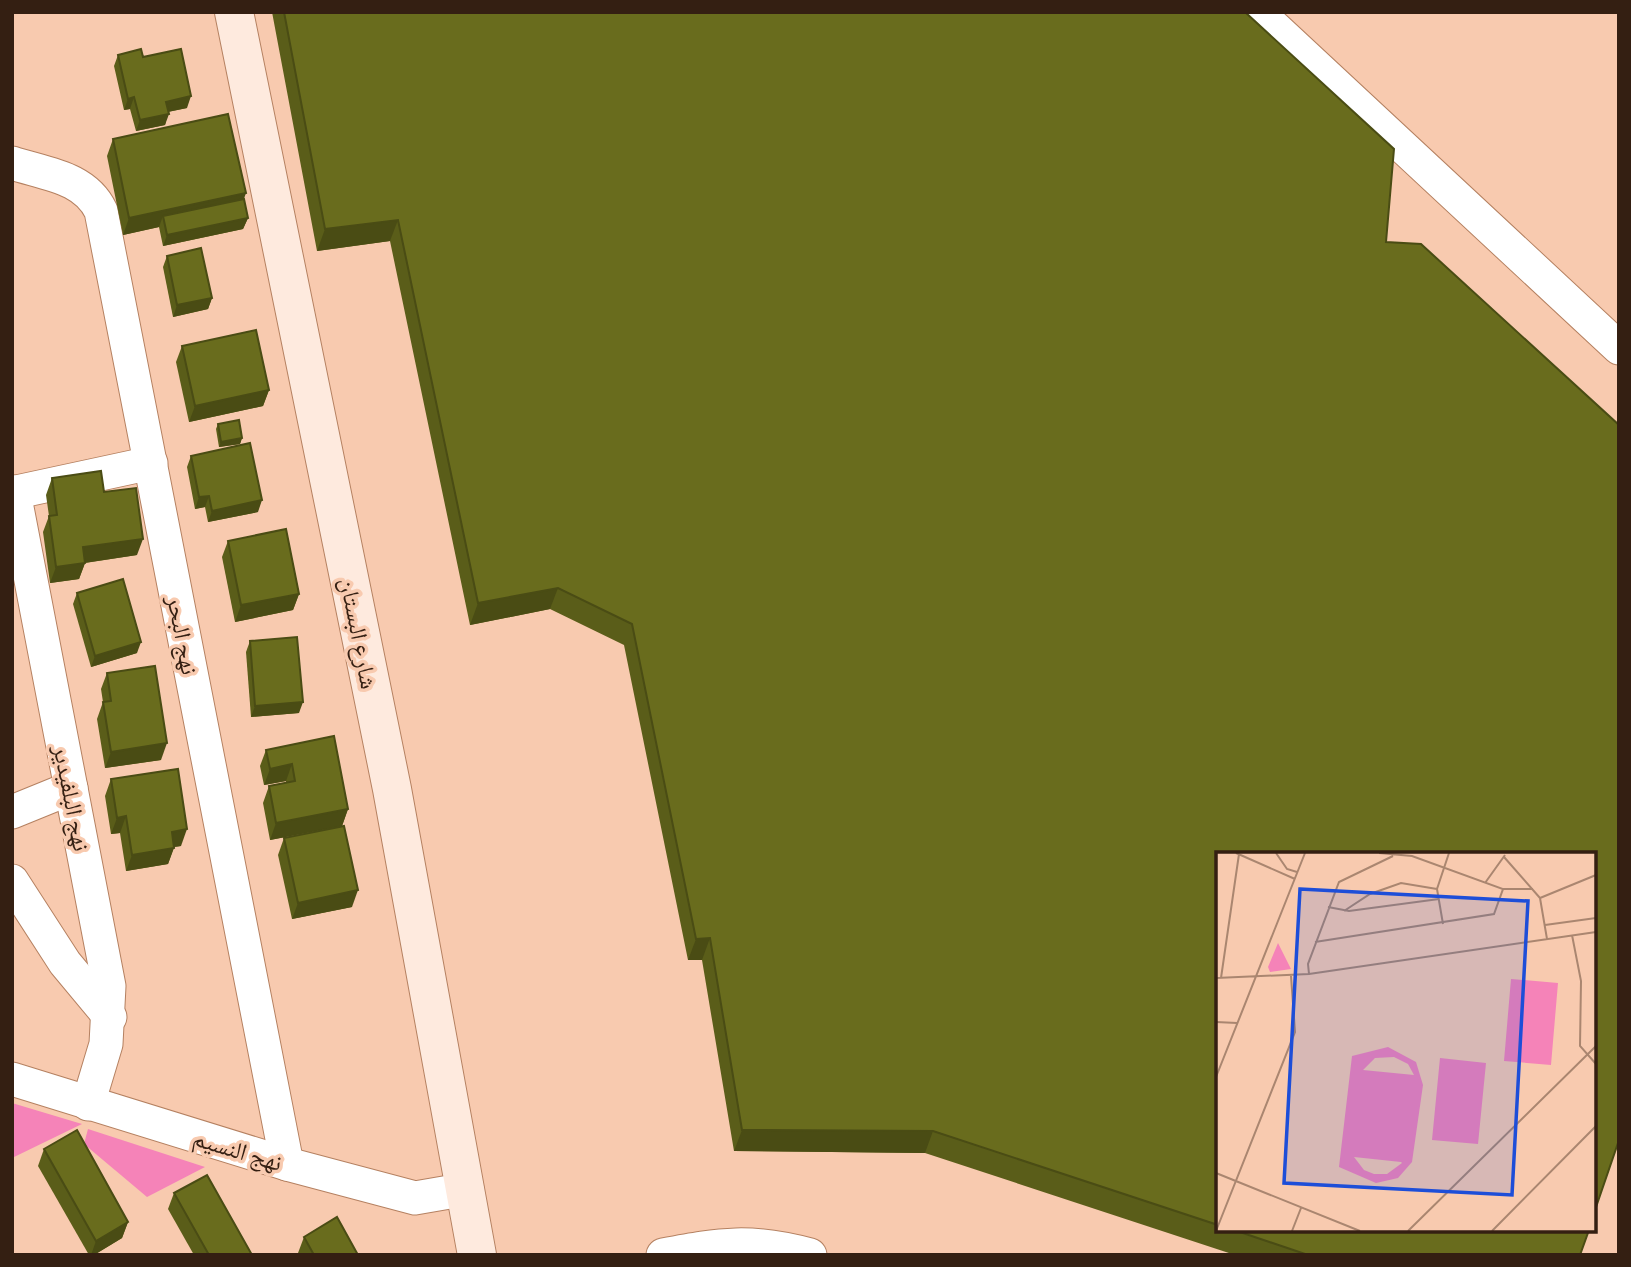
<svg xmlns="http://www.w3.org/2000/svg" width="1631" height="1267" font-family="Manrope,'Noto Naskh Arabic',sans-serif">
	<rect width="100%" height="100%" fill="#f8caaf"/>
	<!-- green -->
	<g fill="#f583b8">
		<polygon points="12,1103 82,1124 12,1158"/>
		<polygon points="88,1129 205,1167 147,1197 84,1144"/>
	</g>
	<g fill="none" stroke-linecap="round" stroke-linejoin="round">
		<!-- street casing -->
		<g stroke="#b58161" stroke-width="35">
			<g id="street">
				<polyline points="1258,12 1619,348"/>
				<path d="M12,163C46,174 85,177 101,211L287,1164"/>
				<polyline points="14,492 109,986 106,1044 88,1104"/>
				<polyline points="12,493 151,463"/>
				<polyline points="12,812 71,788"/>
				<polyline points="12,881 65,963 110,1017"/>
				<polyline points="12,1079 287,1164 415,1198 467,1189"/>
				<path d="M663,1255C722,1244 750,1239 810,1255"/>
			</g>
		</g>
		<!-- secondary casing -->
		<g stroke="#b58161" stroke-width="40">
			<polyline id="secondary" points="234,12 392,789 477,1255"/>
		</g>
		<!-- street -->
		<use href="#street" stroke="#fff" stroke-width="33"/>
		<!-- secondary -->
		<use href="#secondary" stroke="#feeade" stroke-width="38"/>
	</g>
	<!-- wall -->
	<g fill="#5a5d19">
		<polygon points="272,12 1245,12 1218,854 1218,1230 1589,1230 1580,1255 1235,1255 925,1153 734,1151 702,960 688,960 624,645 550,609 470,625 390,241 317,251"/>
		<polygon points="118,55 143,57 187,108 168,112 165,125 136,131 130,109 124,110 114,66"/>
		<polygon points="113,139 244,199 248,218 243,229 163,246 159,227 123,235 107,156"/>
		<polygon points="167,256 212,298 208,309 173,317 163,267"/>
		<polygon points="182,346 269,390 263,406 189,422 176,362"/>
		<polygon points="218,424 242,438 240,444 219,447 216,429"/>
		<polygon points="191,456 258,512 208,522 205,507 195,509 187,467"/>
		<polygon points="52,478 104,492 137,555 85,563 79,579 50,583 43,532 49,516 46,495"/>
		<polygon points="228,541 299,594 293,610 235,622 222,557"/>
		<polygon points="77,593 137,653 91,667 73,604"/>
		<polygon points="250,641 299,713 251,717 246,652"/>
		<polygon points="107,673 161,760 105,768 97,719 103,702 101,689"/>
		<polygon points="334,736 348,809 342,826 270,840 263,803 269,786 286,783 286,781 264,785 260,766 266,750"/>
		<polygon points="111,779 181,846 174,847 168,864 126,871 120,833 111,834 105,796"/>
		<polygon points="284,838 352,907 292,919 278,855"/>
		<polygon points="44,1149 128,1222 122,1238 94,1255 89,1255 38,1166"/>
		<polygon points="174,1193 252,1255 194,1255 168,1209"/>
		<polygon points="304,1237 358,1255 298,1255 298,1253"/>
	</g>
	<!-- shaded-wall -->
	<g fill="#4a4c14">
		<polygon points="191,96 187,108 162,113 166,102"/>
		<polygon points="134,97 130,109 124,110 128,99"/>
		<polygon points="169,114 165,125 136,131 140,120"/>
		<polygon points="246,193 240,210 163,216 159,227 123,235 129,218"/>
		<polygon points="248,218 243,229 163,246 167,235"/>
		<polygon points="398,220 390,241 317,251 325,229"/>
		<polygon points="212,298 208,309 173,317 177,305"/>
		<polygon points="269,390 263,406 189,422 195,406"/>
		<polygon points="242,438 240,444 219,447 221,442"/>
		<polygon points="209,496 205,507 195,509 199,497"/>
		<polygon points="262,500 258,512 208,522 212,511"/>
		<polygon points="143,539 137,555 77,564 83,547"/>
		<polygon points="85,563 79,579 50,583 56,567"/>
		<polygon points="558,588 550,609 470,625 478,603"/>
		<polygon points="299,594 293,610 235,622 241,605"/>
		<polygon points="141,642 137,653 91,667 95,656"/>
		<polygon points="303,702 299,713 251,717 255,706"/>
		<polygon points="167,743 161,760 105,768 111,752"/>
		<polygon points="292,764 286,781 264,785 270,769"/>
		<polygon points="348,809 342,826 270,840 276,823"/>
		<polygon points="126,816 120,833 111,834 117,818"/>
		<polygon points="187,829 181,846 166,848 172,832"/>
		<polygon points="174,848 168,864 126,871 132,855"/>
		<polygon points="358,890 352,907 292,919 298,903"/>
		<polygon points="710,938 702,960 688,960 696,939"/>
		<polygon points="742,1130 933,1131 925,1153 734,1151"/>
		<polygon points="128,1222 122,1238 94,1255 91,1255 96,1241"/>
	</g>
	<!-- building -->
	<g fill="#696c1d" stroke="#4a4c14" stroke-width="2">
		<polygon points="284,12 1245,12 1394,149 1386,242 1421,244 1619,425 1619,1140 1594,1213 1594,854 1218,854 1218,1225 933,1131 742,1130 710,938 696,939 632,624 558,588 478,603 398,220 325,229"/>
		<polygon points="141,49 143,57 181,49 191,96 166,102 169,114 140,120 134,97 128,99 118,55"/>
		<polygon points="228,114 246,193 129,218 113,139"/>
		<polygon points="244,199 248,218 167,235 163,216"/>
		<polygon points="201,248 212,298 177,305 167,256"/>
		<polygon points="256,330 269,390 195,406 182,346"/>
		<polygon points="239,420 242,438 221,442 218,424"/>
		<polygon points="250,443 262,500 212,511 209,496 199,497 191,456"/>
		<polygon points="101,471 104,492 136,488 143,539 83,547 85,563 56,567 49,516 57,515 52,478"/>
		<polygon points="286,529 299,594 241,605 228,541"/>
		<polygon points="123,579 141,642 95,656 77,593"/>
		<polygon points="297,637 303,702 255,706 250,641"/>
		<polygon points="155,666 167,743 111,752 103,702 111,701 107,673"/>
		<polygon points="334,736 348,809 276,823 269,786 295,781 292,764 270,769 266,750"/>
		<polygon points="178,769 187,829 172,832 174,848 132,855 126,816 117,818 111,779"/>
		<polygon points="344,826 358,890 298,903 284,838"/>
		<polygon points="77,1130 128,1222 96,1241 44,1149"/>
		<polygon points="207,1175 252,1255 209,1255 174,1193"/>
		<polygon points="337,1217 358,1255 314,1255 304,1237"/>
		<polygon points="1234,1230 1589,1230 1580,1255 1308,1255"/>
	</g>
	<g text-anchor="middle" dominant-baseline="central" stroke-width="7" stroke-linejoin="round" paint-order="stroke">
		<!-- street labels -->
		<g font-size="24" fill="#341f12" stroke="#f8caaf">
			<text transform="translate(360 633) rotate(79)">شارع البستان</text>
			<text transform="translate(184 635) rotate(79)">نهج البحر</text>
			<text transform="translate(73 798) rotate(79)">نهج البلفيدير</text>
			<text transform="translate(238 1149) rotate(17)">نهج النسيم</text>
		</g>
	</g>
	<!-- overview -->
	<g transform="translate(1216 852)">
		<rect width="380" height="380" fill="#f8caaf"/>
		<path d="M62,91L75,117L54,120L52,115ZM295,127L342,131L335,213L288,209ZM172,195L200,210L207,233L196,310L182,326L160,331L123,315L136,204ZM178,205L192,212L198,223L147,218L159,206ZM138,305L185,310L186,311L171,322H158L148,318ZM224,206L270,211L262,292L216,288Z" fill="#f583b8" fill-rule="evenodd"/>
		<path fill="none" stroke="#aa8670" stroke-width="2" d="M20,1L79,27M60,1L71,17L81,20M288,5L324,46L331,87M269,31L289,3M287,37H317M324,46L380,23M112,55L133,59L223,47M128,59L154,42L185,31L221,37M227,72L221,37L233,1M329,73L380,66M356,83L365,129L364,194L380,212M99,90L278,62L287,37L196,4L163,1M93,122L92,112L123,30L177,4M0,126L93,122L380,80M5,126L23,2M0,170L21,171M0,225L89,1M0,321L144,379M0,379L79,180L75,124M76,379L85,356M192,379L380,194M276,379L380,274"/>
		<path fill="#1d4ed8" fill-opacity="0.15" stroke="#1d4ed8" stroke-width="3.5" d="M84,37L312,49L296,343L68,331Z"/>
		<rect width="380" height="380" fill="none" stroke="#341f12" stroke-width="3.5"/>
	</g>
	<!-- border -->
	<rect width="1631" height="1267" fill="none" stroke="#341f12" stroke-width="28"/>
</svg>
